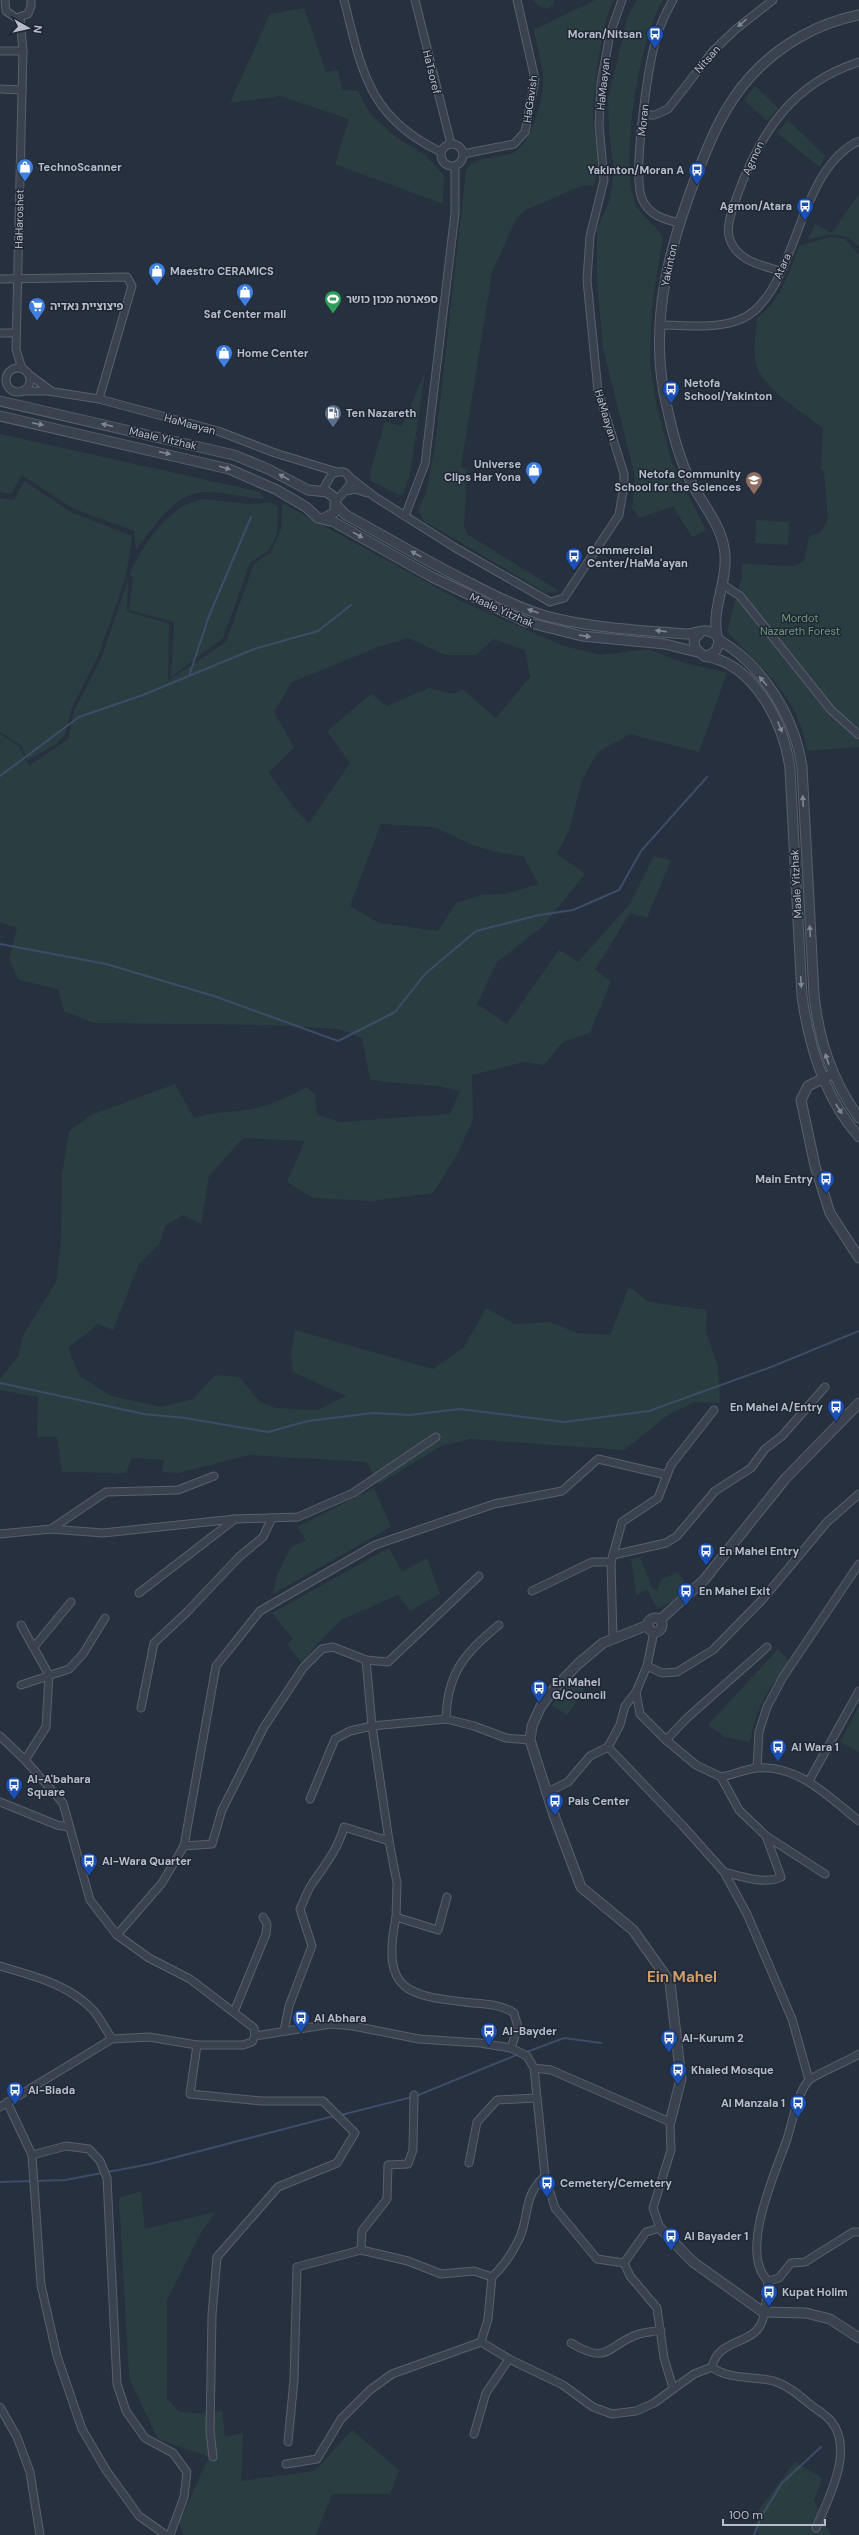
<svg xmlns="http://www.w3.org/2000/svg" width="859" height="2535" font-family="'DM Sans','Noto Sans Hebrew',sans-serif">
	<rect width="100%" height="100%" fill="#27303f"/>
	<!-- green -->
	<g fill="#2a3e41" fill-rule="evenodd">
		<polygon points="533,0 554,0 553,5 547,9 540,7"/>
		<path d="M595,0H614C602,19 592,96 593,120C594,141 602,166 594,186L584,185L525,210L516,219L492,272L461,467L467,469L464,527L467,534L559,591L546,593L424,521L418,510L426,493L435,447L466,171C474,155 499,159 513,153C532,144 545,95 543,75C541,60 537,45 534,30Z"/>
		<path d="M637,0H663C639,37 622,154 633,197C637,214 654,223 663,237L652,305L650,364L657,408L672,463L706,530L692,537L673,506L640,518L632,508L635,477L603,348L597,281V229L610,199L614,170L609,133L608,98L628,16Z"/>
		<polygon points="304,8 326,72 338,70 342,90 358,91 371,115 397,138 425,155 444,175 443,204 335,164 349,119 280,96 230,103 270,14"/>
		<polygon points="755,86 778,108 767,121 744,100"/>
		<polygon points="788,120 825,156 820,167 777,133"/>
		<path d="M859,194V247C845,229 828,235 808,239L815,224L832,233Z"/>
		<path d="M830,237L845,239L859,255V747L807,751C801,700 761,667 727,632L742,576V564L794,566L804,561L809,537L821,532L828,519L824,472L821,468L823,428C803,412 766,391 757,367C752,353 756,333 757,318C781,302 789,271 799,246Z"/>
		<polygon points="425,372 410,475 403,494 399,495 371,481 370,472 385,422 402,426"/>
		<path d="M0,434L260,492L264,499C242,498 214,488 193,494C168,502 151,531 136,550L134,531L72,508L22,475L11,494L0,492Z"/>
		<polygon points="24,481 71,512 132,536 126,576 99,654 72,707 65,735 55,745 28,760 21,745 0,732 0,498 14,500"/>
		<path d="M202,499L248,504L271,503L278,507L277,534L269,550L250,563L223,638L171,677L174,622L129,610L133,578L130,574C139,552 159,522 179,509C185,504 195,502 202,499Z"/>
		<path d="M282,503L463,602L564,646L601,655L648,649L685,663L727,673L699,752L630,734L598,752L582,780L569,830L557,854L585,874L543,926L497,962L477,1004L507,1024L559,950L578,962L629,905L654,856L671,860L647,918L630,913L595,970L611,981L590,1033L563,1042L544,1065L524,1062L472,1075L473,1119L457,1155L433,1193L371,1201L313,1198L287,1182L305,1141L243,1138L209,1176L201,1224L183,1215L165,1226L160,1243L139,1264L113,1330L98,1324L68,1348L80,1376L111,1396L162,1407L193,1399L215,1375L239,1377L260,1402L276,1408L317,1410L346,1396L293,1372L291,1353L295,1330L433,1369L464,1347L486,1308L515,1324L550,1322L577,1333L610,1335L629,1287L649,1302L707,1310L706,1332L718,1367L720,1403L695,1402L668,1415L624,1450L470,1439L441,1446L379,1484L366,1462L249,1455L179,1473L162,1472L164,1460L132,1458L126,1473L62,1472L57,1437H37L38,1397L0,1390V1379L19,1355L22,1337L56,1282L61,1241L62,1174L69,1131L91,1115L175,1084L194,1118C214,1111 227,1113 246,1110C268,1107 288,1097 307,1087L315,1095L317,1115L340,1122L450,1114L460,1091C430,1082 401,1086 370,1079L362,1038L339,1029L270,1025L94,1023L64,1011L58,989L19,980L9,959L17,928L0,922V734L19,746L29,766L68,739L74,711L101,659L128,580L127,611L169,624L168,681L226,642L254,564L271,552L281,530ZM408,638L446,655H476L493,639L525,650L530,677L496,718L462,689L454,694L429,688L387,706L371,694L327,731L350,763L309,823L295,809L269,773L294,747L274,712L292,682L378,647ZM381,824L434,827L473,845L496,852L523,856L539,884L505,894L481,895L456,903L438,931L379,923L350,906Z"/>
		<polygon points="756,520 789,522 788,545 755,543"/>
		<polygon points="374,1488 391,1527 273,1594 277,1575 291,1547 306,1540 297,1527"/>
		<polygon points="389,1548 402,1572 427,1558 440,1594 410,1611 398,1595 341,1620 318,1643 302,1664 287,1644 293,1639 272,1613"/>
		<polygon points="640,1557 652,1588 657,1590 662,1579 678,1572 688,1588 673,1601 658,1609 647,1590 636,1595 631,1559"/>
		<path d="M778,1649L789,1661C768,1691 756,1705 750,1742L725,1737L708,1725Z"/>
		<polygon points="571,1679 585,1689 567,1715 552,1705"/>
		<polygon points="859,1706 859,1752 840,1742"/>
		<polygon points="141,2191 145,2229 215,2212 202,2231 167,2300 167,2398 178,2411 201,2414 222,2411 225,2437 243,2433 241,2481 315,2471 352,2430 399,2470 390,2494 332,2494 316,2535 183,2535 179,2522 209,2457 158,2439 129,2378 119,2198"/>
		<polygon points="795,2462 822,2478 814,2501 831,2535 759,2535 756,2514"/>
	</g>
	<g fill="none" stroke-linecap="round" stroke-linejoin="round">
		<!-- stream -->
		<g stroke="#3d4c67" stroke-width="2">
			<polyline points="189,676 209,616 251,517"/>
			<polyline points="0,776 79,717 143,695 254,649 318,631 351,605"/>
			<polyline points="0,944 106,964 214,996 338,1041 395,1012 425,974 476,931 539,915 573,910 619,890 641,851 707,777"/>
			<polyline points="0,1383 144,1414 185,1418 268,1432 308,1421 373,1413 409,1415 459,1409 564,1422 649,1411 771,1367 859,1331"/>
			<polyline points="524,2053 564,2038 601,2043"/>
			<polyline points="416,2096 519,2054"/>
			<polyline points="341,2115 412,2097"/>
			<polyline points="36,2181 65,2180 150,2164 334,2116"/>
			<polyline points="0,2182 32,2181"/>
			<polyline points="754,2535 761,2517 782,2483 821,2447"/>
		</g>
		<!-- minor casing -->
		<g stroke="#58606d" stroke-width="9">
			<g id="minor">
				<polyline points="5,0 6,11 16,18 28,14 31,6 31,0"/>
				<path d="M344,0C362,71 368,117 441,152"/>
				<polyline points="415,0 451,144"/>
				<path d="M673,0C666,12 660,25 656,39C648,67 632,174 642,199C649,215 663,219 679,223"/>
				<polyline points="20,18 23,51 16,349 22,369"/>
				<polyline points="0,51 23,51"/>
				<polyline points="0,89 22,90"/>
				<polyline points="644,115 655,115 668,109 713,51 736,29 773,0"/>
				<circle cx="452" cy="155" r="11"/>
				<polyline points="463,154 514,144 525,132 535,79 517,0"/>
				<path d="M780,271C761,265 738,261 730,240C725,227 733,208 737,196C760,133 792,83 859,62"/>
				<polyline points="0,279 127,277 132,286 99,399"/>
				<path d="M660,325C685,325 713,329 736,321C798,302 793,171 859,141"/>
				<polyline points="0,333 16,333"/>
				<circle cx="18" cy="380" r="12"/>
				<polyline points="28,374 50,390"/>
				<polyline points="22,391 48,391 99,399 218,431 275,453 337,472"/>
				<polyline points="348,476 375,497 454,547 550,602 564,598 619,515 624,485 624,474 598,391 587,280 590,236 604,180 599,125 601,83 610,34 622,0"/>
				<path d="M322,491L332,474C337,472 343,470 347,474C358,484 339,494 336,502"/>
				<polyline points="346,491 355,489 367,493"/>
				<polyline points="405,516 425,464 455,213 455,166"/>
				<polyline points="722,584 740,596 831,710 859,735"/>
				<polyline points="51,1529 103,1533 235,1519 298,1517 353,1493 436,1437"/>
				<polyline points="0,1534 51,1529 106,1492 178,1490 214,1476"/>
				<polyline points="613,1555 666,1543 677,1536 715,1491 751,1468 765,1449 782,1436 825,1387"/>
				<polyline points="532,1591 592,1562 611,1562"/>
				<polyline points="139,1593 235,1519"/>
				<polyline points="21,1625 49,1675 46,1727 25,1760"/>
				<path d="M654,1632L647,1666L636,1692L640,1714L666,1740L696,1765L721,1777C733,1775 745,1769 757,1768C798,1764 830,1798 859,1821"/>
				<polyline points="613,1638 611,1562 622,1522 658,1498 671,1465 714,1410"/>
				<polyline points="34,1647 71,1602"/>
				<polyline points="366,1660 372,1726 389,1841"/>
				<polyline points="647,1666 662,1673 677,1672 713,1650 761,1601 827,1522 859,1494"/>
				<polyline points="21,1685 69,1669 83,1654 105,1618"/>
				<polyline points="141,1708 154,1643 187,1612 239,1557 263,1537 272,1518"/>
				<path d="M446,1719C447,1674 464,1653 499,1625"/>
				<polyline points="0,1736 25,1760 63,1803 90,1900 117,1935 149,1958 190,1979 254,2028 255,2036"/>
				<polyline points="666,1740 687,1718 767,1647"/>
				<polyline points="608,1747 683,1826 724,1872 747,1914 792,2019 809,2080"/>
				<polyline points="757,1768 759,1732 767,1707 783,1677 859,1564"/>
				<polyline points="721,1777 739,1810 766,1836 825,1874"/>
				<polyline points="809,1781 859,1691"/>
				<polyline points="546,1793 568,1782 590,1756 608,1747 620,1725 625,1706 636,1692"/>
				<polyline points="310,1799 335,1739 350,1731 372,1726 446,1719 474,1726 506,1738 530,1740"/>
				<polyline points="0,1802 57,1825 68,1827"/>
				<polyline points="184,1846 212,1844 222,1810 264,1727 303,1668 322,1649 333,1647 366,1660 388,1662 479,1576"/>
				<path d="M724,1872C740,1876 765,1885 781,1877L766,1836"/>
				<path d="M447,1897L438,1930L396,1917C381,1992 407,1996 473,2003C487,2004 502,2005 514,2013L518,2027L511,2048"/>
				<polyline points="117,1935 162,1883 184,1846 216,1666 260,1611 375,1545 494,1504 562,1491 598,1459 667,1475"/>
				<path d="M0,1966C33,1976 68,1984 93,2010C100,2018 106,2030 112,2039"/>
				<polyline points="234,2012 266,1934 267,1924 263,1917"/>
				<path d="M284,2031L289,2006L312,1946L300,1909C304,1901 307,1891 312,1884C325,1865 338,1849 344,1827L389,1841L397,1883L396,1917"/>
				<polyline points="197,2045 190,2094 261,2101 323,2101 355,2133 337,2163 278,2187 217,2257 212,2315 210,2431 213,2457"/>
				<polyline points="7,2102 32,2155 41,2285 57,2356 82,2429 106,2470 139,2516 166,2535"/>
				<polyline points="0,2107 112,2039 149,2037 197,2045 243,2045 252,2042 255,2036 331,2024 353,2026 419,2039 480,2043 511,2048 527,2056 534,2068 551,2070 670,2122 671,2150 653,2208 660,2228 646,2232 624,2263 597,2259 555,2208 545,2176 534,2068"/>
				<polyline points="32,2155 66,2146 89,2149 100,2161 107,2178 117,2384 126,2411 145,2438 173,2453 187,2472 184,2497 170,2535"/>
				<polyline points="469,2163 477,2122 497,2100 536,2098"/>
				<polyline points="361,2250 362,2231 387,2199 388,2165 408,2164 413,2150 414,2095"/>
				<polyline points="624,2263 630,2276 657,2308 664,2358 673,2388"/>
				<path d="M492,2277C504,2266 513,2252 520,2237C530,2212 523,2196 545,2176"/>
				<path d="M768,2281C738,2252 776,2172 787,2139C793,2121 796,2097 808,2081C812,2076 850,2060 859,2054"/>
				<path d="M571,2343C608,2365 606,2347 636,2335C643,2332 653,2332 661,2330"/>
				<path d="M712,2367C718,2339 751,2345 761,2324C767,2312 766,2294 768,2281L779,2278L791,2263L805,2262L853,2232H859"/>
				<polyline points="0,2407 17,2437 30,2472 40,2535"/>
				<polyline points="474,2434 486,2393 509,2359"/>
				<polyline points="288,2442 294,2380 297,2267 361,2250 408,2261 441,2274 474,2271 492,2277 488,2319 481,2342"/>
				<path d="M286,2464L317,2459L341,2419L370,2390L392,2374L481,2342L509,2359L563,2385L593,2407L612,2414L636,2411L654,2403L694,2374L712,2367C728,2380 754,2376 774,2381C789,2386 800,2396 812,2406C818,2410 826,2415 831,2421C855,2450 828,2499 816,2528"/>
			</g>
		</g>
		<!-- tertiary casing -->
		<g stroke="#58606d" stroke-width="11">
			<g id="tertiary">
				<polyline points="0,401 234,455 268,469 308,490 327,492 335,498 335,512 323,519"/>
				<polyline points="0,416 229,469 277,490 306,507 318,518 334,522 432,577 526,622 582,636 665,644 697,652"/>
				<path d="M336,505L346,515C386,537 425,560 466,581C492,594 518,608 546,616C591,628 639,630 685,634C693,635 701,629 708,631C725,634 720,656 704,656L695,648L694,639L700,633"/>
				<path d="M717,636C711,606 730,578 724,547C719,521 699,500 688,476C676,450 670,421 664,393C650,318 670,244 697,174C710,140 725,104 751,76C779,45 818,23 859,15"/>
				<path d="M719,640C763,665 795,718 802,767L814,995C819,1041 832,1080 859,1118"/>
				<path d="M704,656C754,663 784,723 790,769L802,996C809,1047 824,1097 859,1137"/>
				<polyline points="828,1076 808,1086 801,1100 815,1166 830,1213 859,1258"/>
				<circle cx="655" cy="1625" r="7"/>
				<polyline points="660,1620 704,1580 785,1479 859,1403"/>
				<polyline points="648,1625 603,1643 578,1664 552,1691 540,1708 532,1726 530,1740 555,1818 581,1887 633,1930 670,1982 681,2079 670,2122"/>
				<polyline points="660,2228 693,2262 763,2312 806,2313 830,2319 859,2338"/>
			</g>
		</g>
		<!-- minor -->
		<use href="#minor" stroke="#3b424f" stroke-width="7"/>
		<!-- tertiary -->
		<use href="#tertiary" stroke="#3b424f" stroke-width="9"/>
	</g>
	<!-- one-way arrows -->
	<defs><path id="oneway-solid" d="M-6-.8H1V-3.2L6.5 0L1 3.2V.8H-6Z"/></defs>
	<g fill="#7f8693">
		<use href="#oneway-solid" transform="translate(742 23) rotate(140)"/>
		<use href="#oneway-solid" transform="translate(38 424) rotate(12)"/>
		<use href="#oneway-solid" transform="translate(107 425) rotate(-167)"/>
		<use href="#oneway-solid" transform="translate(165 453) rotate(13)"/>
		<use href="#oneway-solid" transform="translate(225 468) rotate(16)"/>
		<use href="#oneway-solid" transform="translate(284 477) rotate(-151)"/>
		<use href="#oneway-solid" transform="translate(358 535) rotate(29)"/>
		<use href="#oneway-solid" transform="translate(416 554) rotate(-151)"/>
		<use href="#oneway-solid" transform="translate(533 611) rotate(-160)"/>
		<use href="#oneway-solid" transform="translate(661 631) rotate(-173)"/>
		<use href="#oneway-solid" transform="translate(585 636) rotate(8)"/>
		<use href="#oneway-solid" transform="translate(763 681) rotate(-131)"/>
		<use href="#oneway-solid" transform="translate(780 727) rotate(68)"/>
		<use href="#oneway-solid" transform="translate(803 801) rotate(-93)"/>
		<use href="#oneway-solid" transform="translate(810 931) rotate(-93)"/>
		<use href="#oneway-solid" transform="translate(801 982) rotate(87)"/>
		<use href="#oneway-solid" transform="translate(827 1059) rotate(-109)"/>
		<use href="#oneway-solid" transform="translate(839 1109) rotate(57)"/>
	</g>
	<!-- icons -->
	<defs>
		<g id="bus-pin" transform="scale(0.9)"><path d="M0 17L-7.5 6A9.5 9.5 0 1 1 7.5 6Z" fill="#1a4fb4" stroke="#1f2734"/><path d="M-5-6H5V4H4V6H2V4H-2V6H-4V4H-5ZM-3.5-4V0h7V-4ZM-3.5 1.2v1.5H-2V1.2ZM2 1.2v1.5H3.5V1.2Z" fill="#fff"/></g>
		<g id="shop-pin" transform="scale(0.9)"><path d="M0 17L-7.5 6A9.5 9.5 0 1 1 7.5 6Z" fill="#3f7fe0" stroke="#1f2734"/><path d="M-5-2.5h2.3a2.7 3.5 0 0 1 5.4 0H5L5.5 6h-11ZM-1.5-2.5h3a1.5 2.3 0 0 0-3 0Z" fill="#fff"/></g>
		<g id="stadium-pin" transform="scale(0.9)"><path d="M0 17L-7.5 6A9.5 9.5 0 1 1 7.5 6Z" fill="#2e9e5b" stroke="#1f2734"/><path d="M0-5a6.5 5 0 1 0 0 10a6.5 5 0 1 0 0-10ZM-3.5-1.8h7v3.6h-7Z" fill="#fff"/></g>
		<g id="supermarket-pin" transform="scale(0.9)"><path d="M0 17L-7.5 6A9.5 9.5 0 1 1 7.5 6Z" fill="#3f7fe0" stroke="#1f2734"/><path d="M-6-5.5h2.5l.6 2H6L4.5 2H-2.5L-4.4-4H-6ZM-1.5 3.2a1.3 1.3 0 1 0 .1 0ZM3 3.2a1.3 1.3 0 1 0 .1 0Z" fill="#fff"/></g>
		<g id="fuel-pin" transform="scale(0.9)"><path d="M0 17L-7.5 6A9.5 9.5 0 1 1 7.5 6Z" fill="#5c6f8a" stroke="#1f2734"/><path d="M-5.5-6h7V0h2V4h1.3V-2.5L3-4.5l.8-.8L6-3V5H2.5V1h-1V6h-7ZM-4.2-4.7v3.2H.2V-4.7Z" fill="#fff"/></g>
		<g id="school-pin" transform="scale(0.9)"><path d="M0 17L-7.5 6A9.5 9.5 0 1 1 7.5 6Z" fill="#8d6e63" stroke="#1f2734"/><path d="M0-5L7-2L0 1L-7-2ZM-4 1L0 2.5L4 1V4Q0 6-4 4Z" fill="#fff"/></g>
	</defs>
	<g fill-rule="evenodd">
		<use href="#bus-pin" x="655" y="34"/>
		<use href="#shop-pin" x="25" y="167"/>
		<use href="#bus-pin" x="697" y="170"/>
		<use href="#bus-pin" x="805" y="206"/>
		<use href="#shop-pin" x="157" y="271"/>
		<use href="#shop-pin" x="245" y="292"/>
		<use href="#stadium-pin" x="333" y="299"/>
		<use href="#supermarket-pin" x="37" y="306"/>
		<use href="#shop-pin" x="224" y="353"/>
		<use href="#bus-pin" x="671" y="389"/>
		<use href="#fuel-pin" x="333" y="413"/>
		<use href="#shop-pin" x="534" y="470"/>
		<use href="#school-pin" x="754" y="480"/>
		<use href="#bus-pin" x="574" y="556"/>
		<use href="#bus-pin" x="826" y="1179"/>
		<use href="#bus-pin" x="836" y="1407"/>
		<use href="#bus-pin" x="706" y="1551"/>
		<use href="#bus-pin" x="686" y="1591"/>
		<use href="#bus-pin" x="539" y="1688"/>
		<use href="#bus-pin" x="778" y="1747"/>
		<use href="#bus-pin" x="14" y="1785"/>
		<use href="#bus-pin" x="555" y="1801"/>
		<use href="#bus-pin" x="89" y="1861"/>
		<use href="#bus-pin" x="301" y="2018"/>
		<use href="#bus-pin" x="489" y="2031"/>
		<use href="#bus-pin" x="669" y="2038"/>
		<use href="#bus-pin" x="678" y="2070"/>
		<use href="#bus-pin" x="15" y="2090"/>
		<use href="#bus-pin" x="798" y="2103"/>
		<use href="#bus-pin" x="547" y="2183"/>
		<use href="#bus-pin" x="671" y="2236"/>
		<use href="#bus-pin" x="769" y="2292"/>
	</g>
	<g text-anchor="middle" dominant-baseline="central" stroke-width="3" stroke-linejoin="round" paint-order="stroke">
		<!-- poi labels -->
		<g font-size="11" font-weight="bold" fill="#b7bdca" stroke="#1f2734" text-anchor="start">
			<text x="642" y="34" text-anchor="end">Moran/Nitsan</text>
			<text x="38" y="167">TechnoScanner</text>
			<text x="684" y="170" text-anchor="end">Yakinton/Moran A</text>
			<text x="792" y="206" text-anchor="end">Agmon/Atara</text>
			<text x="170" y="271">Maestro CERAMICS</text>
			<text x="346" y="299">ספארטה מכון כושר</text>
			<text x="50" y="306">פיצוציית נאדיה</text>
			<text x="245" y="314" text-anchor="middle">Saf Center mall</text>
			<text x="237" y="353">Home Center</text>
			<text x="684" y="383">Netofa<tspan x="684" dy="13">School/Yakinton</tspan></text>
			<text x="346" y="413">Ten Nazareth</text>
			<text x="521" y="464" text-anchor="end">Universe<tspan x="521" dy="13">Clips Har Yona</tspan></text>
			<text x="741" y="474" text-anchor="end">Netofa Community<tspan x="741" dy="13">School for the Sciences</tspan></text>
			<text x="587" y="550">Commercial<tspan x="587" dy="13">Center/HaMa'ayan</tspan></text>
			<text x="813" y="1179" text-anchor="end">Main Entry</text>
			<text x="823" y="1407" text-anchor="end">En Mahel A/Entry</text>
			<text x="719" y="1551">En Mahel Entry</text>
			<text x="699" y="1591">En Mahel Exit</text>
			<text x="552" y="1682">En Mahel<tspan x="552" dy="13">G/Council</tspan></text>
			<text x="791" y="1747">Al Wara 1</text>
			<text x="27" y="1779">Al-A'bahara<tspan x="27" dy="13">Square</tspan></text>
			<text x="568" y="1801">Pais Center</text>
			<text x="102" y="1861">Al-Wara Quarter</text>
			<text x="314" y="2018">Al Abhara</text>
			<text x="502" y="2031">Al-Bayder</text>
			<text x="682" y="2038">Al-Kurum 2</text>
			<text x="691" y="2070">Khaled Mosque</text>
			<text x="28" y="2090">Al-Biada</text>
			<text x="785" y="2103" text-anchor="end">Al Manzala 1</text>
			<text x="560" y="2183">Cemetery/Cemetery</text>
			<text x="684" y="2236">Al Bayader 1</text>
			<text x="782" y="2292">Kupat Holim</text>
		</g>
		<!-- street labels -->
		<g font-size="11" fill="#b7bdca" stroke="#1f2734">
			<text transform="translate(707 59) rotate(-48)">Nitsan</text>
			<text transform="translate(432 72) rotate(76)">HaTsoref</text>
			<text transform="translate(603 84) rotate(-84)">HaMaayan</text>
			<text transform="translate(530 99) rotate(-82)">HaGavish</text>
			<text transform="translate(643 120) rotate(-84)">Moran</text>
			<text transform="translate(753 158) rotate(-65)">Agmon</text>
			<text transform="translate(19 219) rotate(-89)">HaHaroshet</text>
			<text transform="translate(669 265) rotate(-78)">Yakinton</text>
			<text transform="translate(782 266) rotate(-66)">Atara</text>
			<text transform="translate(606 415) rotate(73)">HaMaayan</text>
			<text transform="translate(190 424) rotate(15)">HaMaayan</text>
			<text transform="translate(163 438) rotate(13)">Maale Yitzhak</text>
			<text transform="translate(502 610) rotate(24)">Maale Yitzhak</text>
			<text transform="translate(796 884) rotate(-93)">Maale Yitzhak</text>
		</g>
		<!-- park labels -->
		<g font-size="11" fill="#6f997c" stroke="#1f2734">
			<text x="800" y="618">Mordot<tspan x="800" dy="13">Nazareth Forest</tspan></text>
		</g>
		<!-- district labels -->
		<g font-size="15" font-weight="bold" fill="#d09e6b" stroke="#1f2734">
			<text x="682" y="1977">Ein Mahel</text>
		</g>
	</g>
	<!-- north arrow -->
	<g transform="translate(28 28) rotate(98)" stroke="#1f2734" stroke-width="3" paint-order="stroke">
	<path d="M0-3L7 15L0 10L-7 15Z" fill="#b7bdca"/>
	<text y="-6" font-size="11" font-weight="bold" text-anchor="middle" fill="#b7bdca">N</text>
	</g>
	<!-- scale -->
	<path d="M723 2519v6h102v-6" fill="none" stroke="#b7bdca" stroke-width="2"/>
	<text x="729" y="2519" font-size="12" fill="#b7bdca" stroke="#1f2734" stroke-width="3" paint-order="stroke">100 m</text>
</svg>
